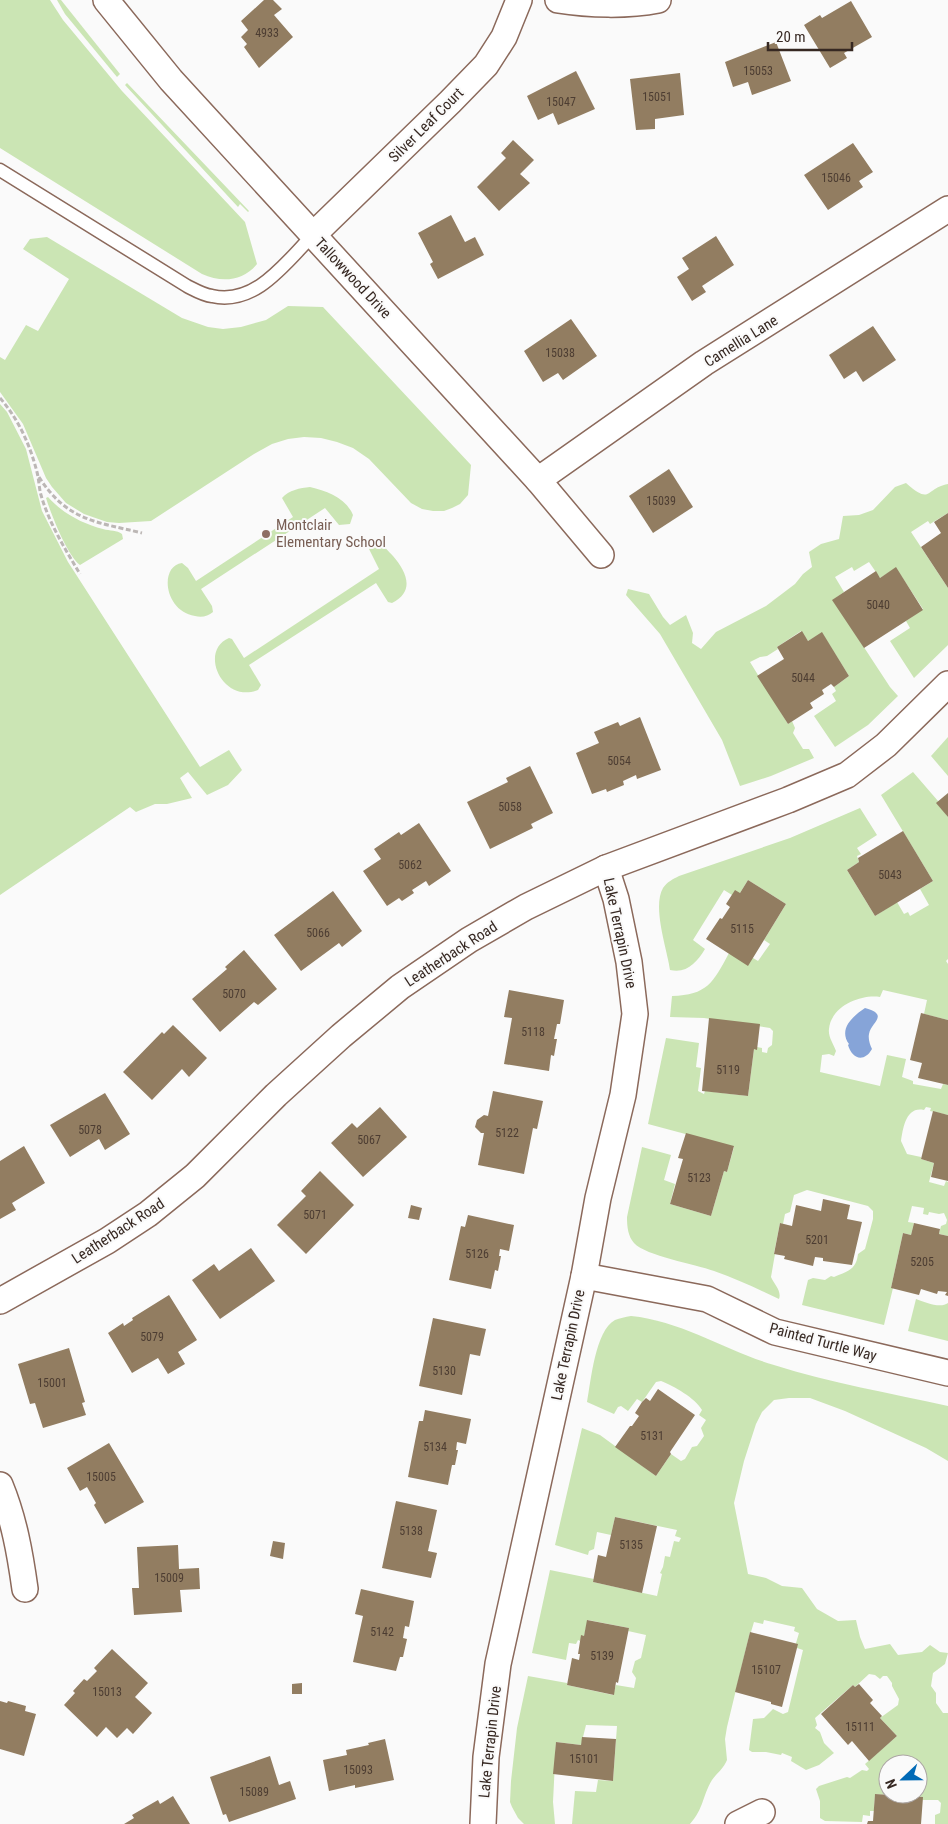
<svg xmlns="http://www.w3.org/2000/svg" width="948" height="1824" font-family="'Roboto Condensed',sans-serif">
	<rect width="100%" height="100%" fill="#fafafa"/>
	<!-- green -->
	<g fill="#cbe5b4" fill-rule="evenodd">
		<path d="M0,0H50L63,20L122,91L245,222L257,264C243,281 222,283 202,274L0,148Z"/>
		<polygon points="57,0 61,0 120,74 117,77 65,14"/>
		<polygon points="127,83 249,211 248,212 240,204 238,207 125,85"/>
		<polygon points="47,237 182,318 208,327 223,329 241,327 266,320 288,306 323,307 471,465 468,495 460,504 452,508 444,511 433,511 422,509 411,503 369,459 353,448 337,442 321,438 304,437 288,439 272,444 254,454 151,521 119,523 107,522 84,514 66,503 52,487 46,478 23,424 0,392 0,357 5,360 26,325 38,331 69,279 23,249 30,239"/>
		<polygon points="0,404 7,412 26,449 42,511 68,562 200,767 229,750 242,770 228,785 207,795 188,772 180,778 192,798 167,804 155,804 136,812 130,807 0,895"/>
		<path d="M906,483C932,506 925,488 948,484V513L930,524L928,521L911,532L948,588V645L914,678L890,641L910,628L906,621L923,609L896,568L880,578L869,562L854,571L852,567L835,577L844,592L833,600L890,687L898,696L868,725L835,747L814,716L836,701L832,694L836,691L834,687L849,676L822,633L808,641L801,631L777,647L778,649L767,656L760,657L750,662L788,724L792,721L795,728L793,733L803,749H809L814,758L771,776L740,786L722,740L660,634L626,595L628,589L649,594L663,617L670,625L686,615L693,633L692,643L701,649L716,632L766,606L795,584L803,574L812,567L809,552L821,544L839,539L843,516L859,515L873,510L895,487Z"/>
		<path d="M310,487C327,491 346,498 353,515L350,524L339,525L325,508L201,589L212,606L213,612C208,616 202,618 195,616C164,611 159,566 182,563L188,568L196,581L293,517L282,498C289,490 300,488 310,487Z"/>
		<path d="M48,497C62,513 83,524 103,529C110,531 117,530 122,534L123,539L80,565C67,555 51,514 46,498Z"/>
		<path d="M377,542C384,545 388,551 393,556C406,571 416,591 392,603L388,602L376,583L249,665L261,685L258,690C223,704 198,651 229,638L232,639L244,658L379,569L369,549L371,545Z"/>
		<polygon points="948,737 948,776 931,756"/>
		<path d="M913,772L938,801L948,817V959L946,961L948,964V1020L924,1014L927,1000L883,990L880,997C861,994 831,1006 829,1029C828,1037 833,1043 836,1051L834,1056L829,1054L822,1055L820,1072L880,1086L887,1055L906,1059L902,1077L913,1081V1084L941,1089L943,1084L948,1085V1115L930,1111L931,1108L926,1107L924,1110C906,1106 903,1128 901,1141L907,1154L921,1157V1159L934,1163L929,1182L944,1186L946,1181L948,1182V1236L939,1234L941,1226L946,1224L947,1220L944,1213L939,1214L929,1212L928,1215L923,1214L924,1208L912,1206L908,1222L914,1223L911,1235L903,1233L891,1288H893L884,1325L802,1305L808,1280L813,1278L825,1280L831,1276L834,1277C848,1271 856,1270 858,1254L865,1249L873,1219V1211L868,1206L807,1190L794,1195L790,1212L785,1214L783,1224L780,1223L774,1253L775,1254L771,1277C774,1284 782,1291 779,1299C758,1289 737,1279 714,1271C695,1264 646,1256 634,1243C628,1236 627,1227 627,1217L642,1147L671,1155L664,1180L675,1184L670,1204L711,1216L724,1171L727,1172L734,1147L648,1124L666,1038L699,1043L696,1067L701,1068L698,1091L704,1094L705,1091L748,1096L754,1049H756L757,1047L762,1048V1052L767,1053L768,1048L772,1045L773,1031L770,1028L704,1018L670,1017L672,996C707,995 713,983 729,953L753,958L758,961L770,944L764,940L786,904L748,880L740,893L732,895L724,890L693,940L705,949C697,962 687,974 670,970C667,949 652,907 663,888C667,882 673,879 679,876L790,838L860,808L877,835L857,848L861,854L857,856L859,862L847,870L875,916L897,902L904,914L908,912L910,916L929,905L920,889L933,881L881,795Z"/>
		<path d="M916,1299C925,1302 940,1309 948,1303V1341L908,1331Z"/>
		<path d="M631,1316C682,1321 726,1351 774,1365C831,1383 890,1393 948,1406V1461L926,1448L845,1411L810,1398H789L774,1400L762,1412L756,1424L744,1461L734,1503L748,1574L766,1578L782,1586L802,1588L817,1609L838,1621L856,1620L860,1637L865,1649L890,1644L898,1655L922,1652L930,1645L940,1652L948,1653L945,1664L933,1673L931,1686L936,1693V1703L943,1713H948V1824H935V1815L940,1813L941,1803L938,1800H922V1797L875,1794L874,1811H870V1816L863,1815L862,1822L825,1821L820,1818V1801L816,1789L819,1786L847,1777L850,1778L862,1770L867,1771L869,1769L865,1764L897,1736L880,1718L898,1705L899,1699L892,1686V1683L887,1676H883L880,1679L875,1675L869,1674L855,1687L853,1685L815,1718L817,1725L815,1728L820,1732L824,1743L834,1753L819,1765L806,1770L791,1761L792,1757L782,1753L781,1755L766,1752H752L749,1750L753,1719L764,1718L773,1709L783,1714L788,1712L803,1650L797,1648L796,1643L799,1633L794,1631L795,1627L764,1620L763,1624L754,1622L751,1632H750L727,1727L725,1739L727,1760C724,1768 717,1773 712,1780C702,1797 704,1808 690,1824H572L575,1791L596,1792L598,1780L613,1781L617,1726L586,1725L581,1745L556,1742L553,1802L555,1824H524L518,1818L512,1807L510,1802L511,1781L517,1728L528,1676L567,1683V1685L613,1695L616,1685L634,1688L636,1678L632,1672L635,1661L641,1658L646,1635L628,1631L629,1628L588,1620L584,1636L580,1641L578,1640L576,1644L569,1643L566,1660L532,1653L550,1570L594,1579L593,1582L657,1596L662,1574L660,1573L663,1567L665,1556L670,1557L674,1541L679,1542L681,1538L675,1536L677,1530L615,1517L611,1535L597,1532L594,1549L589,1551L588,1555L555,1545L582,1428L600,1435L656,1476L671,1454L681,1461L685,1459L692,1447L697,1446L704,1436L701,1428L706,1420L699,1415L702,1410C695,1398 674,1386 661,1381L656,1382L642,1402L637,1399L628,1411L621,1406L618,1407L614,1414L587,1402C591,1381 595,1331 615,1320C620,1318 625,1317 631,1316ZM888,1764H918V1794H888Z"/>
	</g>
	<!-- water -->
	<path fill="#86a4d8" d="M865,1008C890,1015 871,1022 869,1034C868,1039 870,1045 872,1049C864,1063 852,1059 848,1045L849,1044C838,1029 853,1016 865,1008Z"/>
	<!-- building -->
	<g fill="#927d61">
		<polygon points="264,0 273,0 282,9 274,15 293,37 259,68 244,47 247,44 241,37 248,30 241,21"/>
		<polygon points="851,1 872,37 844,53 847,58 830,68 804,25 820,15 822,18"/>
		<polygon points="776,42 791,81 752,95 748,82 733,87 725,62"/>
		<polygon points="576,71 595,109 558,125 553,113 538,120 527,96"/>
		<polygon points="680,73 684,115 655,119 655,129 636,130 630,79"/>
		<polygon points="513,140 534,160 520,174 530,183 499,211 477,187 506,158 501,153"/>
		<polygon points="853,143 873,172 859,181 863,187 828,210 804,175"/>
		<polygon points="451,215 465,242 475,237 484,255 438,279 430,264 433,262 418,233"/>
		<polygon points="716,236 734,265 702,286 706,292 692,301 677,277 689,269 682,258"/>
		<polygon points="571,319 597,356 563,380 558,373 543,382 524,351"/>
		<polygon points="873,326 896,360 863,382 856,371 844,379 829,355"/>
		<polygon points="669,469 693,507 653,533 629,496"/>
		<polygon points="948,513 948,588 921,547 941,533 934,522"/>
		<polygon points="896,567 923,610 864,648 832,600 876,571 880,578"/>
		<polygon points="802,631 808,641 822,632 849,676 834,687 831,684 822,690 824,694 810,703 813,708 788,724 757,676 784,659 777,647"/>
		<polygon points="640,717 661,770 637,779 636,775 623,781 624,785 607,792 606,789 592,794 576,753 599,743 594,732 618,722 620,726"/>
		<polygon points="530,766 553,813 531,824 533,828 490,849 467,802 508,782 506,778"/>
		<polygon points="948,793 948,817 936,803"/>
		<polygon points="419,823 451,871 429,886 426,881 412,890 414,893 402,901 399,898 387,906 363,871 381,859 374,849 399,832 401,835"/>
		<polygon points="903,831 933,881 875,916 847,870 859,862 858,858"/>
		<polygon points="748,880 786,904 748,966 706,939 720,918 722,919 730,907 726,904 735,890 740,893"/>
		<polygon points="333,891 362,931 342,947 339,943 301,971 274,935"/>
		<polygon points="244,950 277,989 258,1005 254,1002 220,1032 192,999 227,969 225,967"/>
		<polygon points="509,990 564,1000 560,1024 557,1024 554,1039 557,1039 554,1056 551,1055 549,1071 504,1064 512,1018 504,1017"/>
		<polygon points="921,1013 948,1020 948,1085 918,1078 922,1063 910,1060"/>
		<polygon points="709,1018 760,1024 757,1050 754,1049 748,1096 702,1091"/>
		<polygon points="173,1025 207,1058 189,1077 182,1069 152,1100 123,1072 162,1032 164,1034"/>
		<polygon points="493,1091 543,1101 537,1129 533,1128 524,1174 478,1165 484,1133 481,1133 475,1127 477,1120 484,1115 488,1116"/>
		<polygon points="105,1093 130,1134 105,1150 99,1139 70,1157 50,1125"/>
		<polygon points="380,1107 407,1137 363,1177 331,1143 352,1123 357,1128"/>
		<polygon points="933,1111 948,1115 948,1181 931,1177 934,1163 921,1159"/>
		<polygon points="686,1133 734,1146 727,1172 724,1171 711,1216 670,1204 683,1159 678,1158"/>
		<polygon points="24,1146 45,1183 12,1203 16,1210 0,1219 0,1161"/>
		<polygon points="320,1171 354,1205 306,1254 277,1225 306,1196 301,1191"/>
		<polygon points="823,1199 850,1205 847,1219 862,1222 852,1265 823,1261 823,1258 815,1257 813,1266 784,1259 785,1256 774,1254 780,1223 792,1226 796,1205 821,1211"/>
		<polygon points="411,1205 422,1208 419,1220 408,1218"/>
		<polygon points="468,1215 514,1225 509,1251 500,1249 499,1256 501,1256 498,1271 495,1270 491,1289 449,1280 461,1226 465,1227"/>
		<polygon points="914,1223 940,1229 939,1234 948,1236 948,1296 945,1295 947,1292 938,1291 937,1294 921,1289 919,1295 891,1288 903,1233 911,1235"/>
		<polygon points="251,1248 275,1281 220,1319 192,1280 214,1264 219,1271"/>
		<polygon points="169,1295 197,1340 178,1352 185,1364 168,1374 158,1358 132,1373 108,1333 123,1323 124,1326 133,1320 132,1318"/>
		<polygon points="433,1318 486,1329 480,1356 470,1354 462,1395 419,1386"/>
		<polygon points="69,1348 85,1402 82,1403 86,1415 43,1428 35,1403 30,1404 18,1364"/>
		<polygon points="658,1389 695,1415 670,1452 671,1454 656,1476 615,1447 630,1426 632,1426 639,1416 635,1413 642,1402 646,1398 650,1401"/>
		<polygon points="425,1410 471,1419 466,1444 457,1442 456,1450 458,1450 455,1465 452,1465 448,1485 408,1477 419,1421 423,1421"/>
		<polygon points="109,1443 144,1502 105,1524 94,1505 96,1503 87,1487 80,1491 67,1468"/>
		<polygon points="396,1501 437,1510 428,1551 437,1553 431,1578 382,1568"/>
		<polygon points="615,1517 657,1526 642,1593 593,1582 598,1555 606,1557"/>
		<polygon points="273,1541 285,1543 283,1559 270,1556"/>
		<polygon points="178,1545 179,1569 199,1568 200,1589 180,1590 182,1612 134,1615 132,1588 139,1588 137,1547"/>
		<polygon points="361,1589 414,1601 409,1627 405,1626 403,1638 407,1639 403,1657 400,1657 396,1671 353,1662 363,1616 355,1614"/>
		<polygon points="587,1620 629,1628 618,1683 616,1682 614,1695 567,1685 572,1658 579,1660 580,1654 578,1654 581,1635 584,1636"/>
		<polygon points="750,1632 798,1644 782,1707 771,1704 771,1702 735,1692"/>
		<polygon points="112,1649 148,1683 135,1697 152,1713 133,1734 127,1728 117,1738 106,1727 97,1737 64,1705 75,1693 73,1691 84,1679 87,1681 97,1671 94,1668"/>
		<polygon points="302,1683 302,1694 292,1694 292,1684"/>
		<polygon points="859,1684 873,1700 870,1703 882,1716 880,1718 897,1736 869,1761 852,1741 848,1745 821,1714 853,1685 855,1687"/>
		<polygon points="0,1701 7,1703 8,1701 26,1706 25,1711 36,1714 24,1756 0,1749"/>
		<polygon points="582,1737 616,1739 613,1781 553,1774 556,1742 581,1745"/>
		<polygon points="385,1739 394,1780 355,1788 355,1785 329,1791 323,1760 347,1755 346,1750 369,1745 368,1743"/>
		<polygon points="270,1756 279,1785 290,1781 296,1799 229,1822 226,1814 223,1815 210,1777"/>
		<polygon points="875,1794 923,1797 921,1824 867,1824 868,1821 873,1821"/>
		<polygon points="173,1796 190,1824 124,1824 134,1818 132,1815 158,1800 160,1804"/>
	</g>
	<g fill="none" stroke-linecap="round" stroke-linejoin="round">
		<!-- lane casing -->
		<g stroke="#8b695b" stroke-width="15">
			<path id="lane" d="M0,170L187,286C195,290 203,295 212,296C256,306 286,262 313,235"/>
		</g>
		<!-- street casing -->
		<g stroke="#8b695b" stroke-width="28">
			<g id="street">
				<polyline points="106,0 171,80 538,480 601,555"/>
				<path d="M558,0C589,5 628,6 658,0"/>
				<polyline points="313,235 450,102 486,65 504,37 519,0"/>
				<polyline points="538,480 704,363 948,209"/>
				<polyline points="584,1276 707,1299 775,1332 948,1373"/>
				<polyline points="0,1301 107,1241 148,1214 195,1176 276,1095 341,1036 400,987 469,940 526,907 606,868 788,800 847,775 886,745 948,684"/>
				<path d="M0,1485C14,1519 20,1553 25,1589"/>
				<polyline points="483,1824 486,1757 498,1664 584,1276 598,1198 623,1095 635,1014 629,962 616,899 606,868"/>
				<polyline points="738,1824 762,1812"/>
			</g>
		</g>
		<!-- path -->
		<g stroke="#bcb7b5" stroke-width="3" stroke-dasharray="5 2.5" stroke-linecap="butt">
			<path d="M0,398C19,420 30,445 37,472C39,480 39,488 41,495C49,523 65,549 80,574"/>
			<path d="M39,477C67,521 97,522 142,533"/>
		</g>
		<!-- lane -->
		<use href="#lane" stroke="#fff" stroke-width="12"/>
		<!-- street -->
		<use href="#street" stroke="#fff" stroke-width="25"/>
	</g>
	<!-- markers -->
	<circle fill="#8d6e63" stroke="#fafafa" stroke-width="2" cx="266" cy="534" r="5"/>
	<g text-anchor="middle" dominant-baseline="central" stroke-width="4" stroke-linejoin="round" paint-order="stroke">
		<!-- number labels -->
		<g font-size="12" fill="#4d3d32">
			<text x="267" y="33">4933</text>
			<text x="758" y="71">15053</text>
			<text x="657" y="97">15051</text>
			<text x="561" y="102">15047</text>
			<text x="836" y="178">15046</text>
			<text x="560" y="353">15038</text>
			<text x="661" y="501">15039</text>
			<text x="878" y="605">5040</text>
			<text x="803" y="678">5044</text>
			<text x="619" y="761">5054</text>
			<text x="510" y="807">5058</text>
			<text x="410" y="865">5062</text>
			<text x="890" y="875">5043</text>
			<text x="742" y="929">5115</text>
			<text x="318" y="933">5066</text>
			<text x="234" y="994">5070</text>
			<text x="533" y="1032">5118</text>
			<text x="728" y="1070">5119</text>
			<text x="90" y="1130">5078</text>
			<text x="507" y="1133">5122</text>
			<text x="369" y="1140">5067</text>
			<text x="699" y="1178">5123</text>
			<text x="315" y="1215">5071</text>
			<text x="817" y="1240">5201</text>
			<text x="477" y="1254">5126</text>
			<text x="922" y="1262">5205</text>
			<text x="152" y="1337">5079</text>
			<text x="444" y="1371">5130</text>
			<text x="52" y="1383">15001</text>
			<text x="652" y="1436">5131</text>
			<text x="435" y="1447">5134</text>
			<text x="101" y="1477">15005</text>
			<text x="411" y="1531">5138</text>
			<text x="631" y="1545">5135</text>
			<text x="169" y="1578">15009</text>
			<text x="382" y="1632">5142</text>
			<text x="602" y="1656">5139</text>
			<text x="766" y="1670">15107</text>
			<text x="107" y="1692">15013</text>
			<text x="860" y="1727">15111</text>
			<text x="584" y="1759">15101</text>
			<text x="358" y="1770">15093</text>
			<text x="254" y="1792">15089</text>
		</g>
		<!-- street labels -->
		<g font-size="15" fill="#362822" stroke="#fafafa">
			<text transform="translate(426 125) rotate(-45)">Silver Leaf Court</text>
			<text transform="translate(353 278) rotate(47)">Tallowwood Drive</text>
			<text transform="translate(741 341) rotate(-32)">Camellia Lane</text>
			<text transform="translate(620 933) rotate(78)">Lake Terrapin Drive</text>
			<text transform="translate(451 954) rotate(-33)">Leatherback Road</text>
			<text transform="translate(118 1231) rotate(-33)">Leatherback Road</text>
			<text transform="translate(823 1342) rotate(15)">Painted Turtle Way</text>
			<text transform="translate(568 1345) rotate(-78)">Lake Terrapin Drive</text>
			<text transform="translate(490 1742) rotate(-84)">Lake Terrapin Drive</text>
		</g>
		<!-- education labels -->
		<g font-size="15" fill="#785e54" stroke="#fafafa" text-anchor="start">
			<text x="276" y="525">Montclair<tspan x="276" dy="17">Elementary School</tspan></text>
		</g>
	</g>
	<!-- north arrow -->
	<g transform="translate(903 1779) rotate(248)"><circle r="24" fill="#fafafa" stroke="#aca6a4"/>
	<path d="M0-4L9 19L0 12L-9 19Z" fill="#006ab6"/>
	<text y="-8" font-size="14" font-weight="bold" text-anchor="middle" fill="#362822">N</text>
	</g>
	<!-- scale -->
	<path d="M768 42v8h84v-8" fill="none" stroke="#362822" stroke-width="2.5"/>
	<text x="776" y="42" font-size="15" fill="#362822" stroke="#fafafa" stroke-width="4" paint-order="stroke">20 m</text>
</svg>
